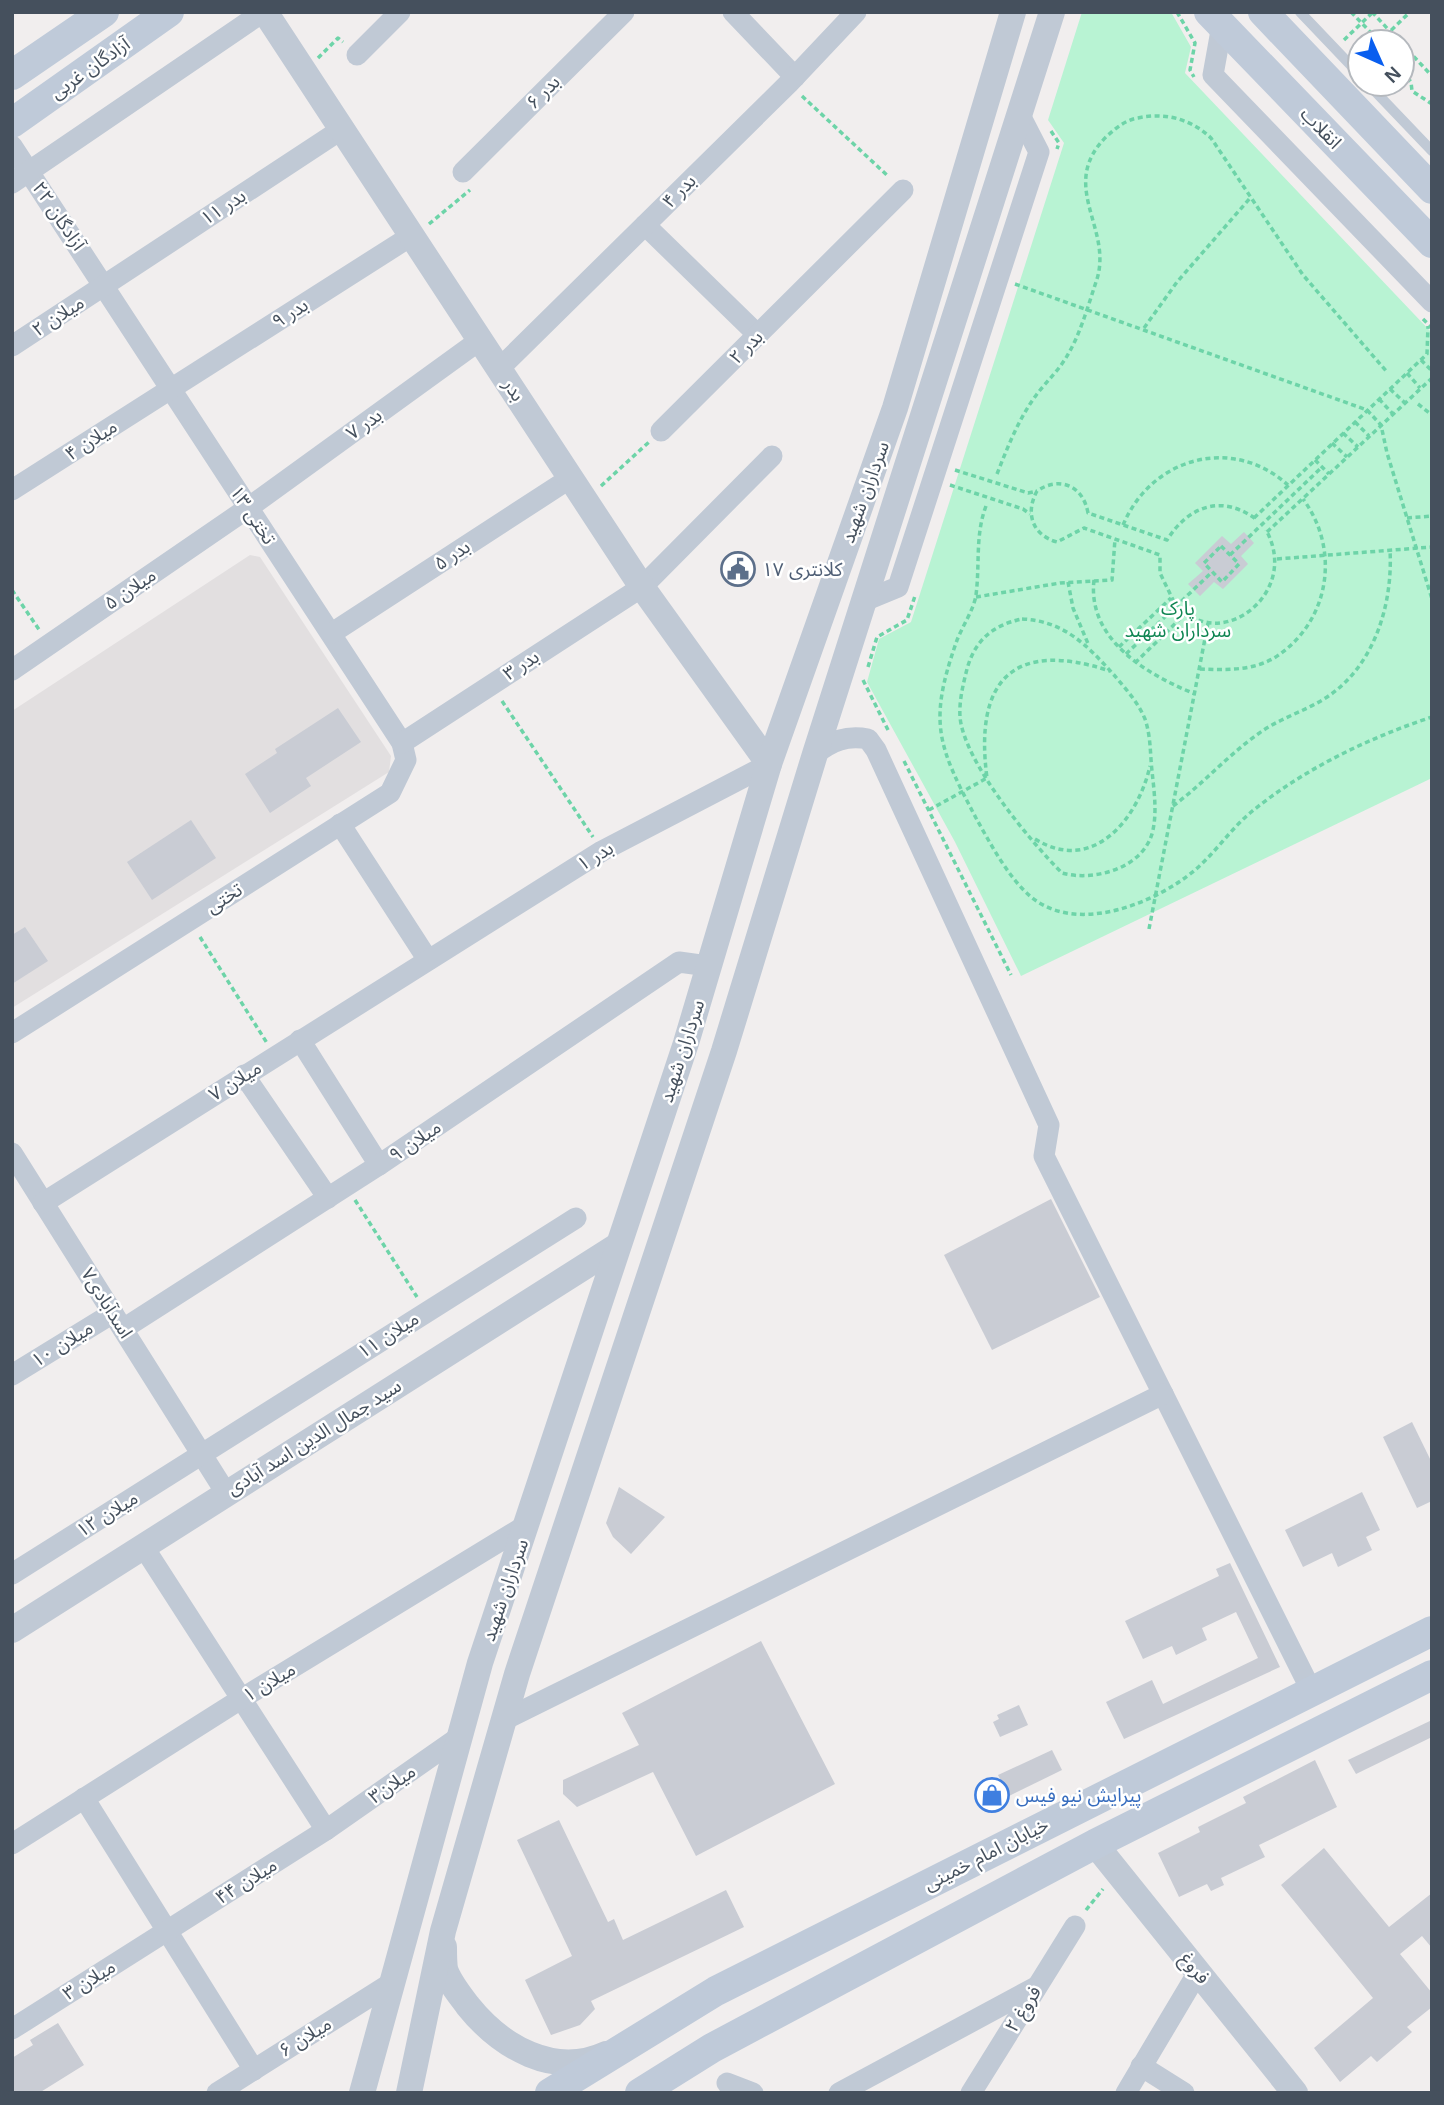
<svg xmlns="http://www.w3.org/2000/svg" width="1444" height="2105" font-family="Arial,'Noto Sans Arabic',sans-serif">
	<rect width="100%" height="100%" fill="#f1eeee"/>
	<!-- education -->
	<polygon fill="#e2dfe0" points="250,555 260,557 391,756 389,772 12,1008 12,711"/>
	<!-- green -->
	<polygon fill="#b8f3d3" points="1082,12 1171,12 1191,47 1185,73 1432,333 1432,778 1021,976 955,842 867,682 879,639 911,622 1064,143 1048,120"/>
	<!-- building -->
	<g fill="#c9ccd4">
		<polygon points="1244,532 1254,543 1241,556 1248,564 1223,589 1214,582 1200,596 1188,584 1203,571 1195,563 1222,536 1231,544"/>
		<polygon points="338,708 361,742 306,778 311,786 270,813 245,774 277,753 275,749"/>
		<polygon points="191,820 216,858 152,900 127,862"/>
		<polygon points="25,927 48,961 12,984 12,935"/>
		<polygon points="1051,1199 1100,1297 992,1350 944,1255"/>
		<polygon points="1412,1422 1432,1463 1432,1501 1417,1508 1383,1437"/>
		<polygon points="619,1487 665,1517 631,1554 613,1537 606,1523"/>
		<polygon points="1362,1492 1380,1530 1366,1537 1372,1550 1338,1567 1332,1553 1303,1567 1285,1530"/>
		<polygon points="1230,1563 1280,1667 1124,1739 1106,1702 1152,1680 1163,1704 1258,1658 1236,1612 1202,1628 1207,1640 1176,1655 1172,1646 1143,1659 1125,1621 1219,1576 1216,1569"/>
		<polygon points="761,1641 835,1784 696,1856 653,1772 577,1807 563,1794 563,1780 639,1745 622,1713"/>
		<polygon points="1019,1705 1028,1725 1000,1737 993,1722 999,1719 997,1715"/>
		<polygon points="1432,1720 1432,1737 1356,1774 1348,1760"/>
		<polygon points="1052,1750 1062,1770 1009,1796 998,1775"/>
		<polygon points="1315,1760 1337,1807 1259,1845 1265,1857 1221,1878 1224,1885 1211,1891 1207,1884 1179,1897 1158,1853 1200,1832 1198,1827 1246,1803 1243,1797"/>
		<polygon points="559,1820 608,1922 614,1919 623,1940 726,1890 744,1927 591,2001 595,2009 580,2025 551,2035 525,1980 572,1956 517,1840"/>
		<polygon points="1324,1848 1389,1927 1432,1893 1432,1948 1422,1936 1400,1954 1432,1993 1432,2007 1407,2027 1412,2032 1377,2062 1371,2056 1340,2082 1314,2048 1373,1998 1281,1885"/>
		<polygon points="58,2023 84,2065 39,2093 12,2093 12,2058 33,2045 30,2040"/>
	</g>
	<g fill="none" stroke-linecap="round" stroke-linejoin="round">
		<!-- path -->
		<g stroke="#6dd4a8" stroke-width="3.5" stroke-dasharray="5 3.5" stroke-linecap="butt">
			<polyline points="1177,12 1195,43 1190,70 1194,77"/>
			<polyline points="1351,12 1379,41"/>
			<polyline points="1372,12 1400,42"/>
			<polyline points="1344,40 1373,12"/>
			<polyline points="1379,42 1410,12"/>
			<polyline points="1402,44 1432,76"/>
			<polyline points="318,58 338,38 343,42"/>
			<polyline points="1402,71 1411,82 1412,91 1432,104"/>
			<polyline points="802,96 889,177"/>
			<polyline points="1051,131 1059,143 1057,149"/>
			<polyline points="429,224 470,190"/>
			<polyline points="1015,284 1367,410 1381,425 1387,453 1432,599"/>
			<polyline points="1423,319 1432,328"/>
			<polyline points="1144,328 1177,282 1251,197"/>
			<polyline points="1421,360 1432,371"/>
			<polyline points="1407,373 1420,388"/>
			<polyline points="1390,389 1405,403"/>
			<polyline points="1379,399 1393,414"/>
			<polyline points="1418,404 1432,415"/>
			<polyline points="1355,422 1369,436"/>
			<polyline points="1343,433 1358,447"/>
			<polyline points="1332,443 1347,457"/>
			<polyline points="1315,460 1329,474"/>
			<polyline points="955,470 1028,493 1037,491"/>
			<path d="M997,474C1008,446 1019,418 1037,394C1047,381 1059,370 1067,356C1080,335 1088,306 1096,282C1115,229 1056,186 1107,136C1116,128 1125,120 1138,118C1165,112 1191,119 1211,138L1303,275L1387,372"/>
			<polyline points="950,485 1023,509 1030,514"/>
			<polyline points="601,486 649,442"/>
			<path d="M986,506C975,535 980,564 976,595C974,610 961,628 956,643C928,723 938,746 976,818C990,843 1008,877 1030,896C1076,936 1156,903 1195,870C1215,853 1230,830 1250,813C1302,770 1368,738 1432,717"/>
			<polyline points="1254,518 1427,354 1428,326"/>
			<polyline points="1407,518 1432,516"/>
			<path d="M1123,525C1152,457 1232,435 1288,485"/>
			<polyline points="1267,532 1432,378"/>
			<polygon points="1221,546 1239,564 1222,582 1204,563"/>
			<polyline points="1230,555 1322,467"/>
			<polyline points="1277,559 1432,547"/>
			<path d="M1094,580C1087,640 1148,675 1195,694"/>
			<polyline points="1068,582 1073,608 1089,646"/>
			<polyline points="12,590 40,631"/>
			<polyline points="976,597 1060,583 1112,580 1115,539"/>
			<path d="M1174,602L1160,573V555L1084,528L1057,542C1032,535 1025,513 1037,491C1059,476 1083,485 1088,513L1167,540C1189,505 1223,494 1257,520"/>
			<path d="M1184,611C1226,649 1300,591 1266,530"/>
			<path d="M1022,619C1064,621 1087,645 1114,675C1125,688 1138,702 1145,719C1151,737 1150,753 1152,771C1154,790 1157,811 1153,830C1145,868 1094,882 1062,873C1030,841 964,762 960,717C959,701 963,685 967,669C975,640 993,625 1022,619Z"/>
			<polyline points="1119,647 1171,598"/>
			<polyline points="1126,654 1212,572"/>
			<polyline points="1135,663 1186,613"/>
			<polyline points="868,667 877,637 907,620 915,596"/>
			<path d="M1200,669C1224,670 1252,671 1274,658C1330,623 1341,550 1303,499"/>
			<polyline points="863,680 889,732"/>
			<polyline points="502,701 593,837"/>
			<polyline points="904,761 1011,975"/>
			<path d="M1173,806C1203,784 1227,756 1258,734C1278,719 1303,712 1324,699C1374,668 1393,605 1390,550"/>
			<path d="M929,810L987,778C974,680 1013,639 1110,671"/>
			<path d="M1035,839C1093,875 1138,819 1150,766"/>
			<polyline points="1149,929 1208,623"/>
			<polyline points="200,937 267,1043"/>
			<polyline points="355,1200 417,1297"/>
			<polyline points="1086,1910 1103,1889"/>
		</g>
		<!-- service -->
		<g stroke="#c0c9d5" stroke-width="10">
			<polyline points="1300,12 1360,75"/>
			<polyline points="1368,84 1432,151"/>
		</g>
		<!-- minor -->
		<g stroke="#c0c9d5" stroke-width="21">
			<polyline points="733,12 795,77"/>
			<polyline points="1222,25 1213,75 1432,302"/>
			<polyline points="357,55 400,12"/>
			<polyline points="12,146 402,743 406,760 390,793 12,1033"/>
			<polyline points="463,172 624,12"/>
			<polyline points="12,183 263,12"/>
			<polyline points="645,225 758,335"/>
			<polyline points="12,346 342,129"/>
			<polyline points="500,368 789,83 856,12"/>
			<polyline points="661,431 903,190"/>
			<polyline points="12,490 411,236"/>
			<polyline points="864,601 898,587 1039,152 1021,117"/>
			<polyline points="332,633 572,477"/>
			<polyline points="12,670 248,508 480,340"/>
			<polyline points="402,743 642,587 772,456"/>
			<path d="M815,754C832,741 846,735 868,739L876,750L1049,1125L1044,1156L1311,1690"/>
			<polyline points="340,824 428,960"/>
			<polyline points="300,1040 379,1165"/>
			<polyline points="244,1075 328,1198"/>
			<polyline points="12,1153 226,1493"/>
			<polyline points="43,1203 602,851 769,764"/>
			<polyline points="123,1329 379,1165 679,962 708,966"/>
			<polyline points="12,1375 113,1313"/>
			<polyline points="143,1546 326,1830"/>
			<polyline points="12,1574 576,1218"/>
			<polyline points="502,1721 1163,1394"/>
			<polyline points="84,1798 254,2070"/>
			<polyline points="12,1844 241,1699 528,1524"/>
			<polyline points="12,2029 326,1830 459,1737"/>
			<polyline points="1141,2066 1184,2093"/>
			<polyline points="727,2083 753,2093"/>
			<polyline points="217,2093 393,1982"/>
			<polyline points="839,2093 1036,1987"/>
			<polyline points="971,2093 1075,1926"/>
			<polyline points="1126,2093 1198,1972"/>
		</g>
		<!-- tertiary -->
		<g stroke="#c0c9d5" stroke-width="26">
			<polyline points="265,12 642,587 769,764"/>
			<polyline points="12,1630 617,1246"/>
			<polyline points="1095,1844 1295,2093"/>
			<path d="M444,1947C444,1954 444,1962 445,1969C449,1982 460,1995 468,2006C501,2047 554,2078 606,2054"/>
			<polyline points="362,2093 480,1663 686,1043 769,764 895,408 1013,12"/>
			<polyline points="409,2093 443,1931 517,1674 724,1051 815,754 1052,12"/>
		</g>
		<!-- secondary -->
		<g stroke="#bfcad9" stroke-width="30">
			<polyline points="1209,12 1432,243"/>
			<polyline points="1263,12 1432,189"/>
			<polyline points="12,75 104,12"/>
			<polyline points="12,123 169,12"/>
			<polyline points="550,2093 716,1991 1432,1631"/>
			<polyline points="640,2093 712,2048 1095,1844 1432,1675"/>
		</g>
	</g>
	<!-- icons -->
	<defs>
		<g id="civic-ring" transform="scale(1.75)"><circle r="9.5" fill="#fff" stroke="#5c6f8a" stroke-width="1.5"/><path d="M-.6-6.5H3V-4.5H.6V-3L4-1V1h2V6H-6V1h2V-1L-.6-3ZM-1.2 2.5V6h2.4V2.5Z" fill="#5c6f8a"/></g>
		<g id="shop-ring" transform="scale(1.75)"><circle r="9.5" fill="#fff" stroke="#3f7fe0" stroke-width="1.5"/><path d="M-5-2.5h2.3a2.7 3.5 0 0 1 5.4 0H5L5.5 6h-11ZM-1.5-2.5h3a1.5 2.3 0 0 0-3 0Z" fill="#3f7fe0"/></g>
	</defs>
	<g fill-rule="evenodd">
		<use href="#civic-ring" x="738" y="569"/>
		<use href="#shop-ring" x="992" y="1795"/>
	</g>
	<g text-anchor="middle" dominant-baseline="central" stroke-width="5" stroke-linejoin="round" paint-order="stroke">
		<!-- street labels -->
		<g font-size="19" fill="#45505d" stroke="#fff">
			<text transform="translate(90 68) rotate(-35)">آزادگان غربی</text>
			<text transform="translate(543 92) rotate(-45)">بدر ۶</text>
			<text transform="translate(1321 128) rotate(46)">انقلاب</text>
			<text transform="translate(679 191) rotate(-45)">بدر ۴</text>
			<text transform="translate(223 207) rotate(-33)">بدر ۱۱</text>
			<text transform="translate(59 216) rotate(56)">آزادگان ۲۲</text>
			<text transform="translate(290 313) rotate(-32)">بدر ۹</text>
			<text transform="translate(58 316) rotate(-33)">میلان ۲</text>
			<text transform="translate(746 347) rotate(-45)">بدر ۲</text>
			<text transform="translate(514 390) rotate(57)">بدر</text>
			<text transform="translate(364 424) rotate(-36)">بدر ۷</text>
			<text transform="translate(91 440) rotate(-33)">میلان ۴</text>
			<text transform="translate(865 492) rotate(-70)">سرداران شهید</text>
			<text transform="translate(253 515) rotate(56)">تختی ۱۳</text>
			<text transform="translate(452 555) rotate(-33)">بدر ۵</text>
			<text transform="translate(130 589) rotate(-34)">میلان ۵</text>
			<text transform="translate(521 665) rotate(-33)">بدر ۳</text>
			<text transform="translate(595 856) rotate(-31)">بدر ۱</text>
			<text transform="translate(224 898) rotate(-33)">تختی</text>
			<text transform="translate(682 1051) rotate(-72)">سرداران شهید</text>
			<text transform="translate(235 1081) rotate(-32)">میلان ۷</text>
			<text transform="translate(415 1141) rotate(-34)">میلان ۹</text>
			<text transform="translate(107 1303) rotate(58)">اسدآبادی۷</text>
			<text transform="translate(388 1335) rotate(-33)">میلان ۱۱</text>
			<text transform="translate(62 1344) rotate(-32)">میلان ۱۰</text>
			<text transform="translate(314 1437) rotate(-32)">سید جمال الدین اسد آبادی</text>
			<text transform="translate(107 1514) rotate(-32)">میلان ۱۲</text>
			<text transform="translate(505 1590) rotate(-71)">سرداران شهید</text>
			<text transform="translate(269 1682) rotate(-31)">میلان ۱</text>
			<text transform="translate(392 1784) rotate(-35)">میلان۳</text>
			<text transform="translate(986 1854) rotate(-27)">خیابان امام خمینی</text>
			<text transform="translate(246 1881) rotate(-32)">میلان ۴۴</text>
			<text transform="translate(1195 1968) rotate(51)">فروغ</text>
			<text transform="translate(89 1980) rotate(-32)">میلان ۳</text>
			<text transform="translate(1023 2009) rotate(-58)">فروغ ۲</text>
			<text transform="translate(305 2037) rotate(-32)">میلان ۶</text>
		</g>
		<!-- service labels -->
		<g font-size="19" fill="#4e5e75" stroke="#fff" text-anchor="start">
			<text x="762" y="569">کلانتری ۱۷</text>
		</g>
		<!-- park labels -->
		<g font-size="19" fill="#0f8552" stroke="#fff">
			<text x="1178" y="608">پارک<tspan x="1178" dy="22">سرداران شهید</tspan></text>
		</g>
		<!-- shop labels -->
		<g font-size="19" fill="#366cbe" stroke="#fff" text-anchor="start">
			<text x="1016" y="1795">پیرایش نیو فیس</text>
		</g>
	</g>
	<!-- border -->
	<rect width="1444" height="2105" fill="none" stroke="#45505d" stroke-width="28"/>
	<!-- north arrow -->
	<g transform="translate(1381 63) rotate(135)"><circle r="33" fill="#ffffff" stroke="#b5b9be" stroke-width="2"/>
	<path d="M0-5L12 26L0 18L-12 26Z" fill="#095eef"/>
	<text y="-10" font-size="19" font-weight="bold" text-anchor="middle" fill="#45505d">N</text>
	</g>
</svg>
